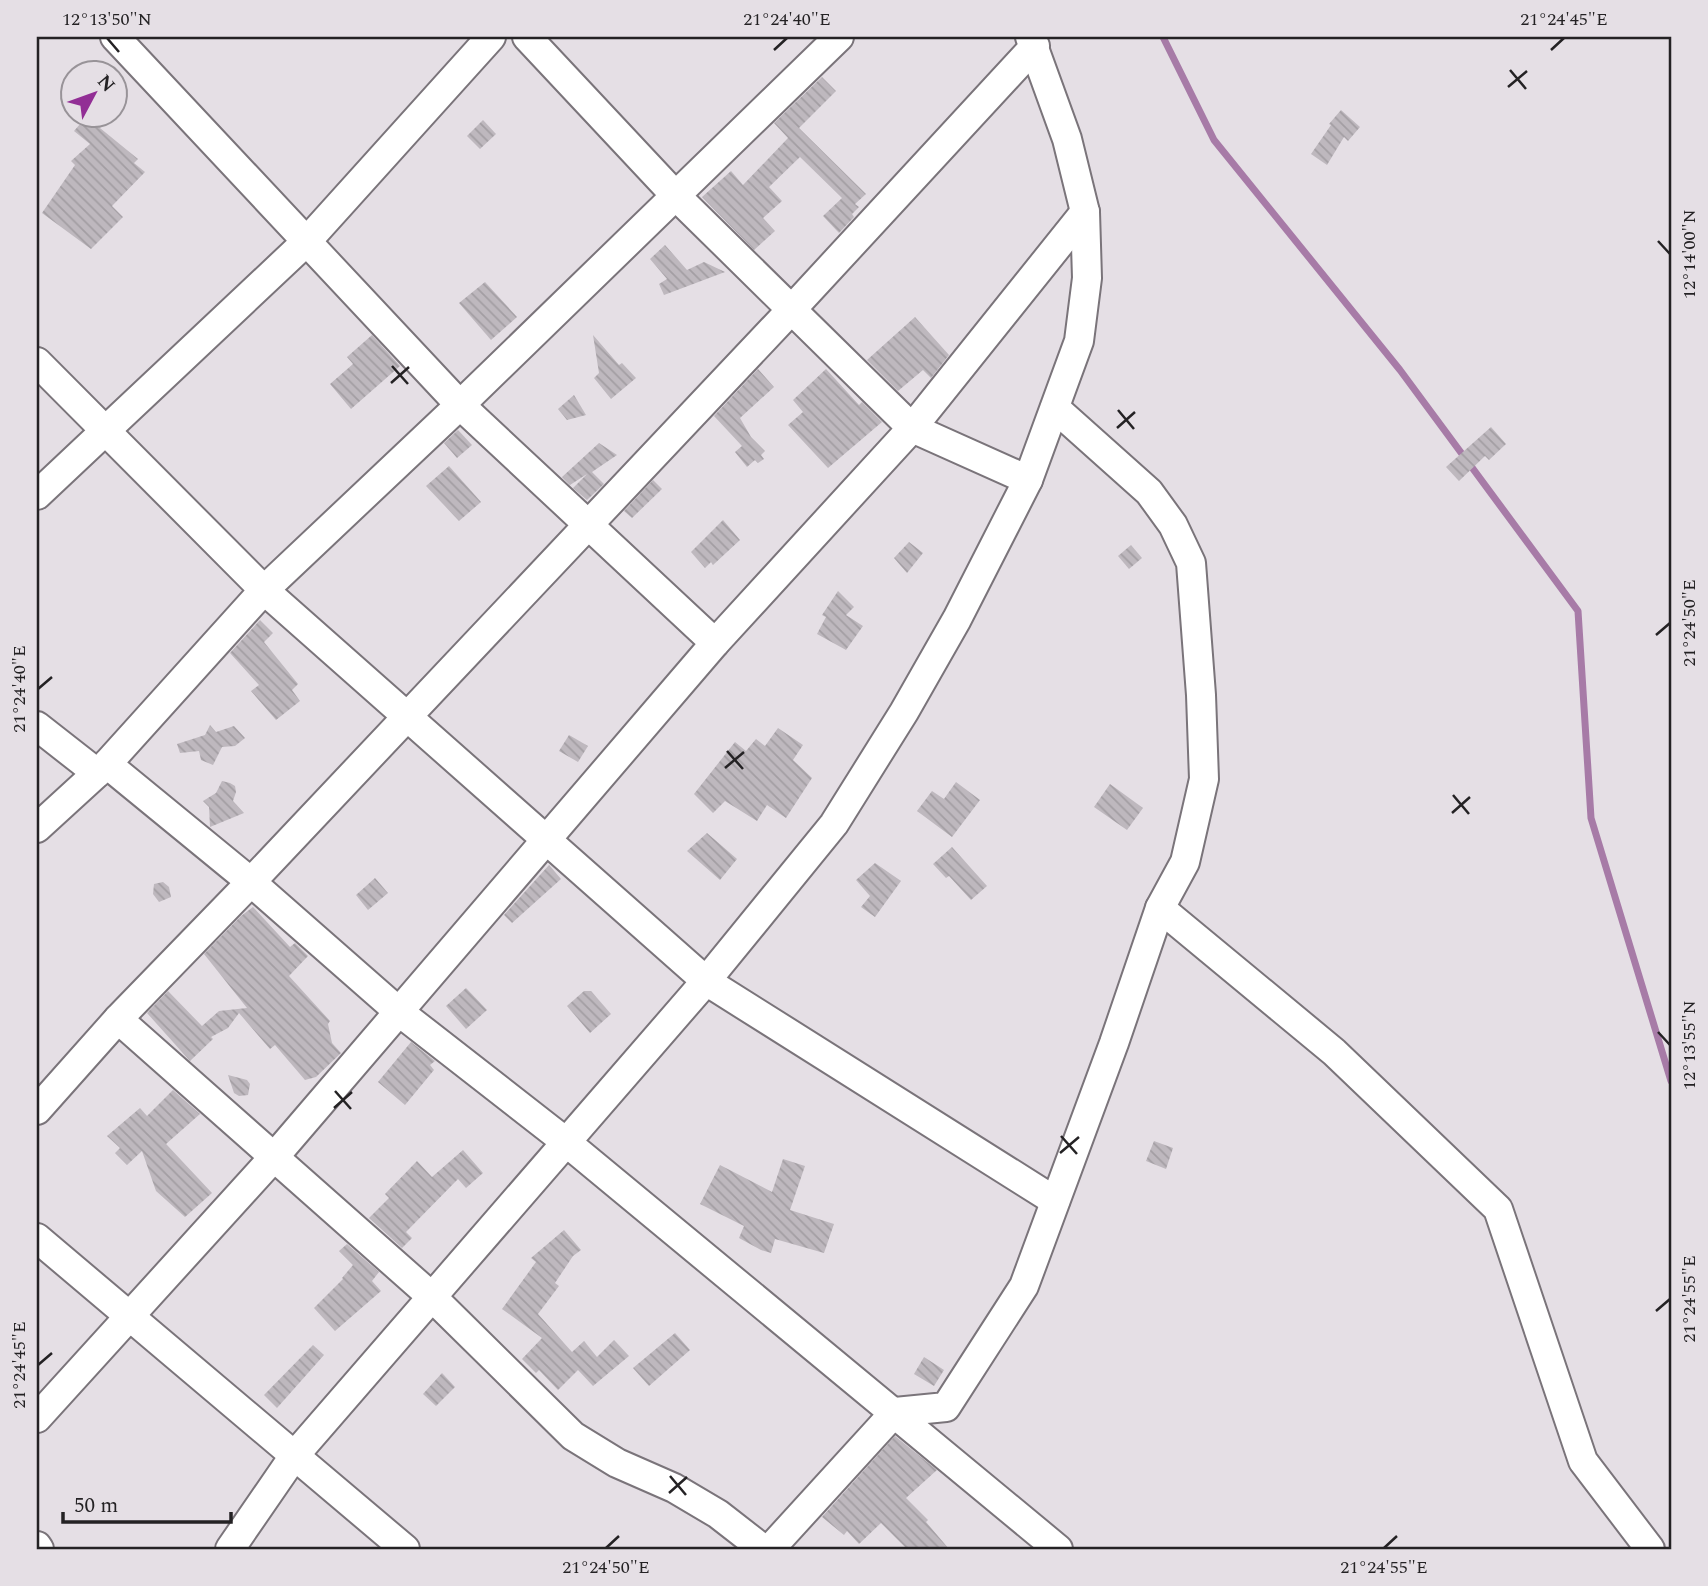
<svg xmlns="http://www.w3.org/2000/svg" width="1708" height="1586" font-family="Spectral,serif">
	<defs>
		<pattern id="building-back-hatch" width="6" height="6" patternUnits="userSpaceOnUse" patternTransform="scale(1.75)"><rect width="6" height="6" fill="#beb8be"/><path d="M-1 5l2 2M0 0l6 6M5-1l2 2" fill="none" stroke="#a39ea3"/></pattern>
	</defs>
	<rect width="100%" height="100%" fill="#e5dfe5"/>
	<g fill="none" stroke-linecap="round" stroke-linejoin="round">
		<!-- stream -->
		<polyline stroke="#a77ba7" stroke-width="7" points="1163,37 1214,140 1400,370 1578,611 1591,818 1671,1081"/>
	</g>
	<!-- building -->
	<g fill="url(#building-back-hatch)">
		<polygon points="822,77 836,91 799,128 866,194 855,204 859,207 852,214 854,217 839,233 823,216 842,198 800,157 769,187 782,201 763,218 775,231 754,250 702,197 731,171 743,185 788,138 774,123"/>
		<polygon points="1341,110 1360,127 1348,141 1344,137 1327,165 1311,154 1331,125 1329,124"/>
		<polygon points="87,116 110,116 100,128 138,159 134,163 145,172 112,206 123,217 91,249 42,213 75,165 71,161 90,144 74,131"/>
		<polygon points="483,120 496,134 480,149 467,136"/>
		<polygon points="665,245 687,270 704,262 725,272 664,295 659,284 667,279 650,259"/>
		<polygon points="485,282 517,317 491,340 459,303"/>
		<polygon points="915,317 949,355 931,378 923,370 898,391 867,360"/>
		<polygon points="372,335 400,366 351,409 330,384 353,364 347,357"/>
		<polygon points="593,335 619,365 622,363 636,378 611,399 594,378 599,373"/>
		<polygon points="758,369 774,387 740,418 751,437 765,451 761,455 764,459 758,463 755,460 747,467 735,452 742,446 714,416"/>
		<polygon points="826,369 859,405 862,402 882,422 828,468 788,425 803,412 793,400"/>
		<polygon points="574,395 586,415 567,420 558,409"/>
		<polygon points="1491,427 1506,444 1489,460 1485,456 1459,481 1446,467"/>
		<polygon points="458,430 472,445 457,458 444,443"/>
		<polygon points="599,443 617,455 592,472 604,484 587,500 573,488 587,474 570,485 562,477"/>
		<polygon points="449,466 481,502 459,521 426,486"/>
		<polygon points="653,480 662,489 632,518 624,511"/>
		<polygon points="723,520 740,540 713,565 711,562 705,568 691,552"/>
		<polygon points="909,542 923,553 907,573 894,558"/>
		<polygon points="1131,545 1142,558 1129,569 1118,556"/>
		<polygon points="838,591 854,607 846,615 863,626 846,650 817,634 826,617 822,615"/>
		<polygon points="260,620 273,633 264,642 298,684 292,690 300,701 276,720 251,691 259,685 230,653"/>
		<polygon points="210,725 216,732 234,726 245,738 235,746 222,747 213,765 201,760 199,751 180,753 177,744 205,735"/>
		<polygon points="778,728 803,745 793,760 812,778 786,818 767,805 757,821 725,801 713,813 694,794 735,742 746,751 756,739 765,746"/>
		<polygon points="569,735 588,746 578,762 559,751"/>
		<polygon points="222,781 230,783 235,786 236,792 233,801 244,813 210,827 209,807 203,801 216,793"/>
		<polygon points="956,782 980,800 952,837 917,811 932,791 944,799"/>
		<polygon points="1110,784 1143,808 1127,830 1094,807"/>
		<polygon points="707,833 737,859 720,880 687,851"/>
		<polygon points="952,847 987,886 971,900 949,876 946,878 933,864"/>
		<polygon points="875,863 901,881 875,917 861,907 870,896 856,880"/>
		<polygon points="549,865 561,879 512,923 504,915"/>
		<polygon points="375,878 388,893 368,910 356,895"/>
		<polygon points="163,882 169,887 171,897 159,902 153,894 154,884"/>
		<polygon points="253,907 290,947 295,943 308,956 289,976 330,1021 328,1024 332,1043 341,1053 316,1077 305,1080 275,1045 270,1049 239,1013 228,1028 211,1037 213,1039 190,1061 147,1013 168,991 202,1026 219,1011 247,1008 204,954 241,916"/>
		<polygon points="466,988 487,1010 466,1029 446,1006"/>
		<polygon points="584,991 591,991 611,1014 590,1033 567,1006"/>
		<polygon points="411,1042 435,1061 430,1065 434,1070 405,1105 378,1082"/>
		<polygon points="228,1075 247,1080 250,1084 248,1095 239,1096 234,1093"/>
		<polygon points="173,1090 200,1114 166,1144 212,1193 185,1217 156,1191 142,1151 127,1165 115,1153 120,1148 107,1136 140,1108 147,1116"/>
		<polygon points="1154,1141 1173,1148 1166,1169 1146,1161"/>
		<polygon points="463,1150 483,1173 466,1188 458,1179 406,1232 412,1238 402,1248 369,1218 389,1198 385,1194 417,1161 432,1177"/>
		<polygon points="783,1159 805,1166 790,1210 834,1224 824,1253 775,1239 771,1253 761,1250 739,1238 744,1226 700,1204 720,1165 772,1192"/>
		<polygon points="564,1230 581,1250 573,1256 555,1283 559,1286 538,1314 572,1352 584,1341 597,1357 614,1340 629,1356 593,1386 578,1370 558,1390 539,1370 536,1373 522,1359 542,1338 502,1309 536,1262 531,1258"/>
		<polygon points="347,1244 379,1272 372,1281 381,1291 335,1331 314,1308 343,1279 342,1278 353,1265 339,1251"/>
		<polygon points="675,1333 690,1350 649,1386 633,1368"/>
		<polygon points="313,1345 324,1355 277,1408 264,1395"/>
		<polygon points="924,1357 944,1370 934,1386 914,1374"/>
		<polygon points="442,1373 455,1387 436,1406 423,1394"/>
		<polygon points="895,1436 937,1470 906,1498 928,1520 926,1522 949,1549 907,1549 881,1523 859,1544 847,1531 844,1535 822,1517"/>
	</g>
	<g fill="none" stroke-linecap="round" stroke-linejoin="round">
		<!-- minor casing -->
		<g stroke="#7a747a" stroke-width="32">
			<g id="minor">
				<polyline points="115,37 460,405 715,643"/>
				<polyline points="527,37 675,195 912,428 1028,480"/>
				<polyline points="37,362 264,590 706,981 1055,1201"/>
				<polyline points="37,495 307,241 491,37"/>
				<polyline points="37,726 97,773"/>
				<polyline points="107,764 251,882 398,1011 566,1142 1058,1549"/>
				<polyline points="37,828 107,764 264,590 460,405 839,37"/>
				<polyline points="1160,908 1334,1052 1498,1209 1583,1461 1650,1549"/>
				<polyline points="118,1019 431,1296 573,1436 617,1463 674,1488 718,1514 763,1549"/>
				<polyline points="37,1110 118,1019 251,882 792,309 1035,46"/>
				<polyline points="37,1238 405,1549"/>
				<polyline points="37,1418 275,1156 715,643 912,428 1085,212"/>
				<polyline points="37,1546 39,1549"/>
				<polyline points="230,1549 294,1456 706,981 834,824 904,712 957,619 1028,480 1079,341 1087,278 1085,212 1067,139 1030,37"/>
				<polyline points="770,1549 895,1412 946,1407 1024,1286 1114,1043 1160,908 1185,862 1204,779 1201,695 1191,563 1173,525 1149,492 1055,408"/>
			</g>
		</g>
		<!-- minor -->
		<use href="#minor" stroke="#fff" stroke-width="28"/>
	</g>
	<!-- ticks -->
	<path fill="none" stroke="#242224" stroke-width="2.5" d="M107,38L119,52M774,50L787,38M1551,50L1564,38M1510,70L1526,89M1508,87L1527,71M1658,241L1670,254M392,366L408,384M391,383L409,367M1118,410L1134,429M1117,428L1135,412M1656,635L1670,623M38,689L52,677M727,751L743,769M725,768L744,752M1453,795L1469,814M1452,813L1470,797M1658,1032L1670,1045M335,1091L351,1109M334,1108L352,1092M1061,1136L1077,1154M1060,1153L1079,1137M1656,1311L1670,1299M38,1365L52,1353M670,1476L686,1495M669,1493L687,1477M606,1548L619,1536M1384,1548L1397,1536"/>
	<!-- border -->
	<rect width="1708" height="1586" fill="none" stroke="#e5dfe5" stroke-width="77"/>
	<!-- north arrow -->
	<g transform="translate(94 94) rotate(49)"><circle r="33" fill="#e5dfe5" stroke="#989398" stroke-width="2"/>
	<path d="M0-5L12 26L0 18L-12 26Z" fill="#922e95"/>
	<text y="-10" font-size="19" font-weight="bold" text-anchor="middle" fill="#242224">N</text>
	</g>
	<!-- scale -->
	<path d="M63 1512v10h168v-10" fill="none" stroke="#242224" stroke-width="3.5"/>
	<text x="74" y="1512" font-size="21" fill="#242224" stroke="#e5dfe5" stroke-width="5" paint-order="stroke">50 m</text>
	<rect x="38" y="38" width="1632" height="1510" fill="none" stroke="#242224" stroke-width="2.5"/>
	<g font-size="18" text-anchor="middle" fill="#242224">
		<text x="107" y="25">12°13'50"N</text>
		<text x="787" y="25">21°24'40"E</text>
		<text x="1564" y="25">21°24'45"E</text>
		<text transform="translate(1689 254) rotate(-90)" y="6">12°14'00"N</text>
		<text transform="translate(1689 623) rotate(-90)" y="6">21°24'50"E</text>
		<text transform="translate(19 689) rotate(-90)" y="6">21°24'40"E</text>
		<text transform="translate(1689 1045) rotate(-90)" y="6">12°13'55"N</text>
		<text transform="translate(1689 1299) rotate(-90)" y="6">21°24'55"E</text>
		<text transform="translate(19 1365) rotate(-90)" y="6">21°24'45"E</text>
		<text x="606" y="1573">21°24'50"E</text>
		<text x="1384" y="1573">21°24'55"E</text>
	</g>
</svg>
